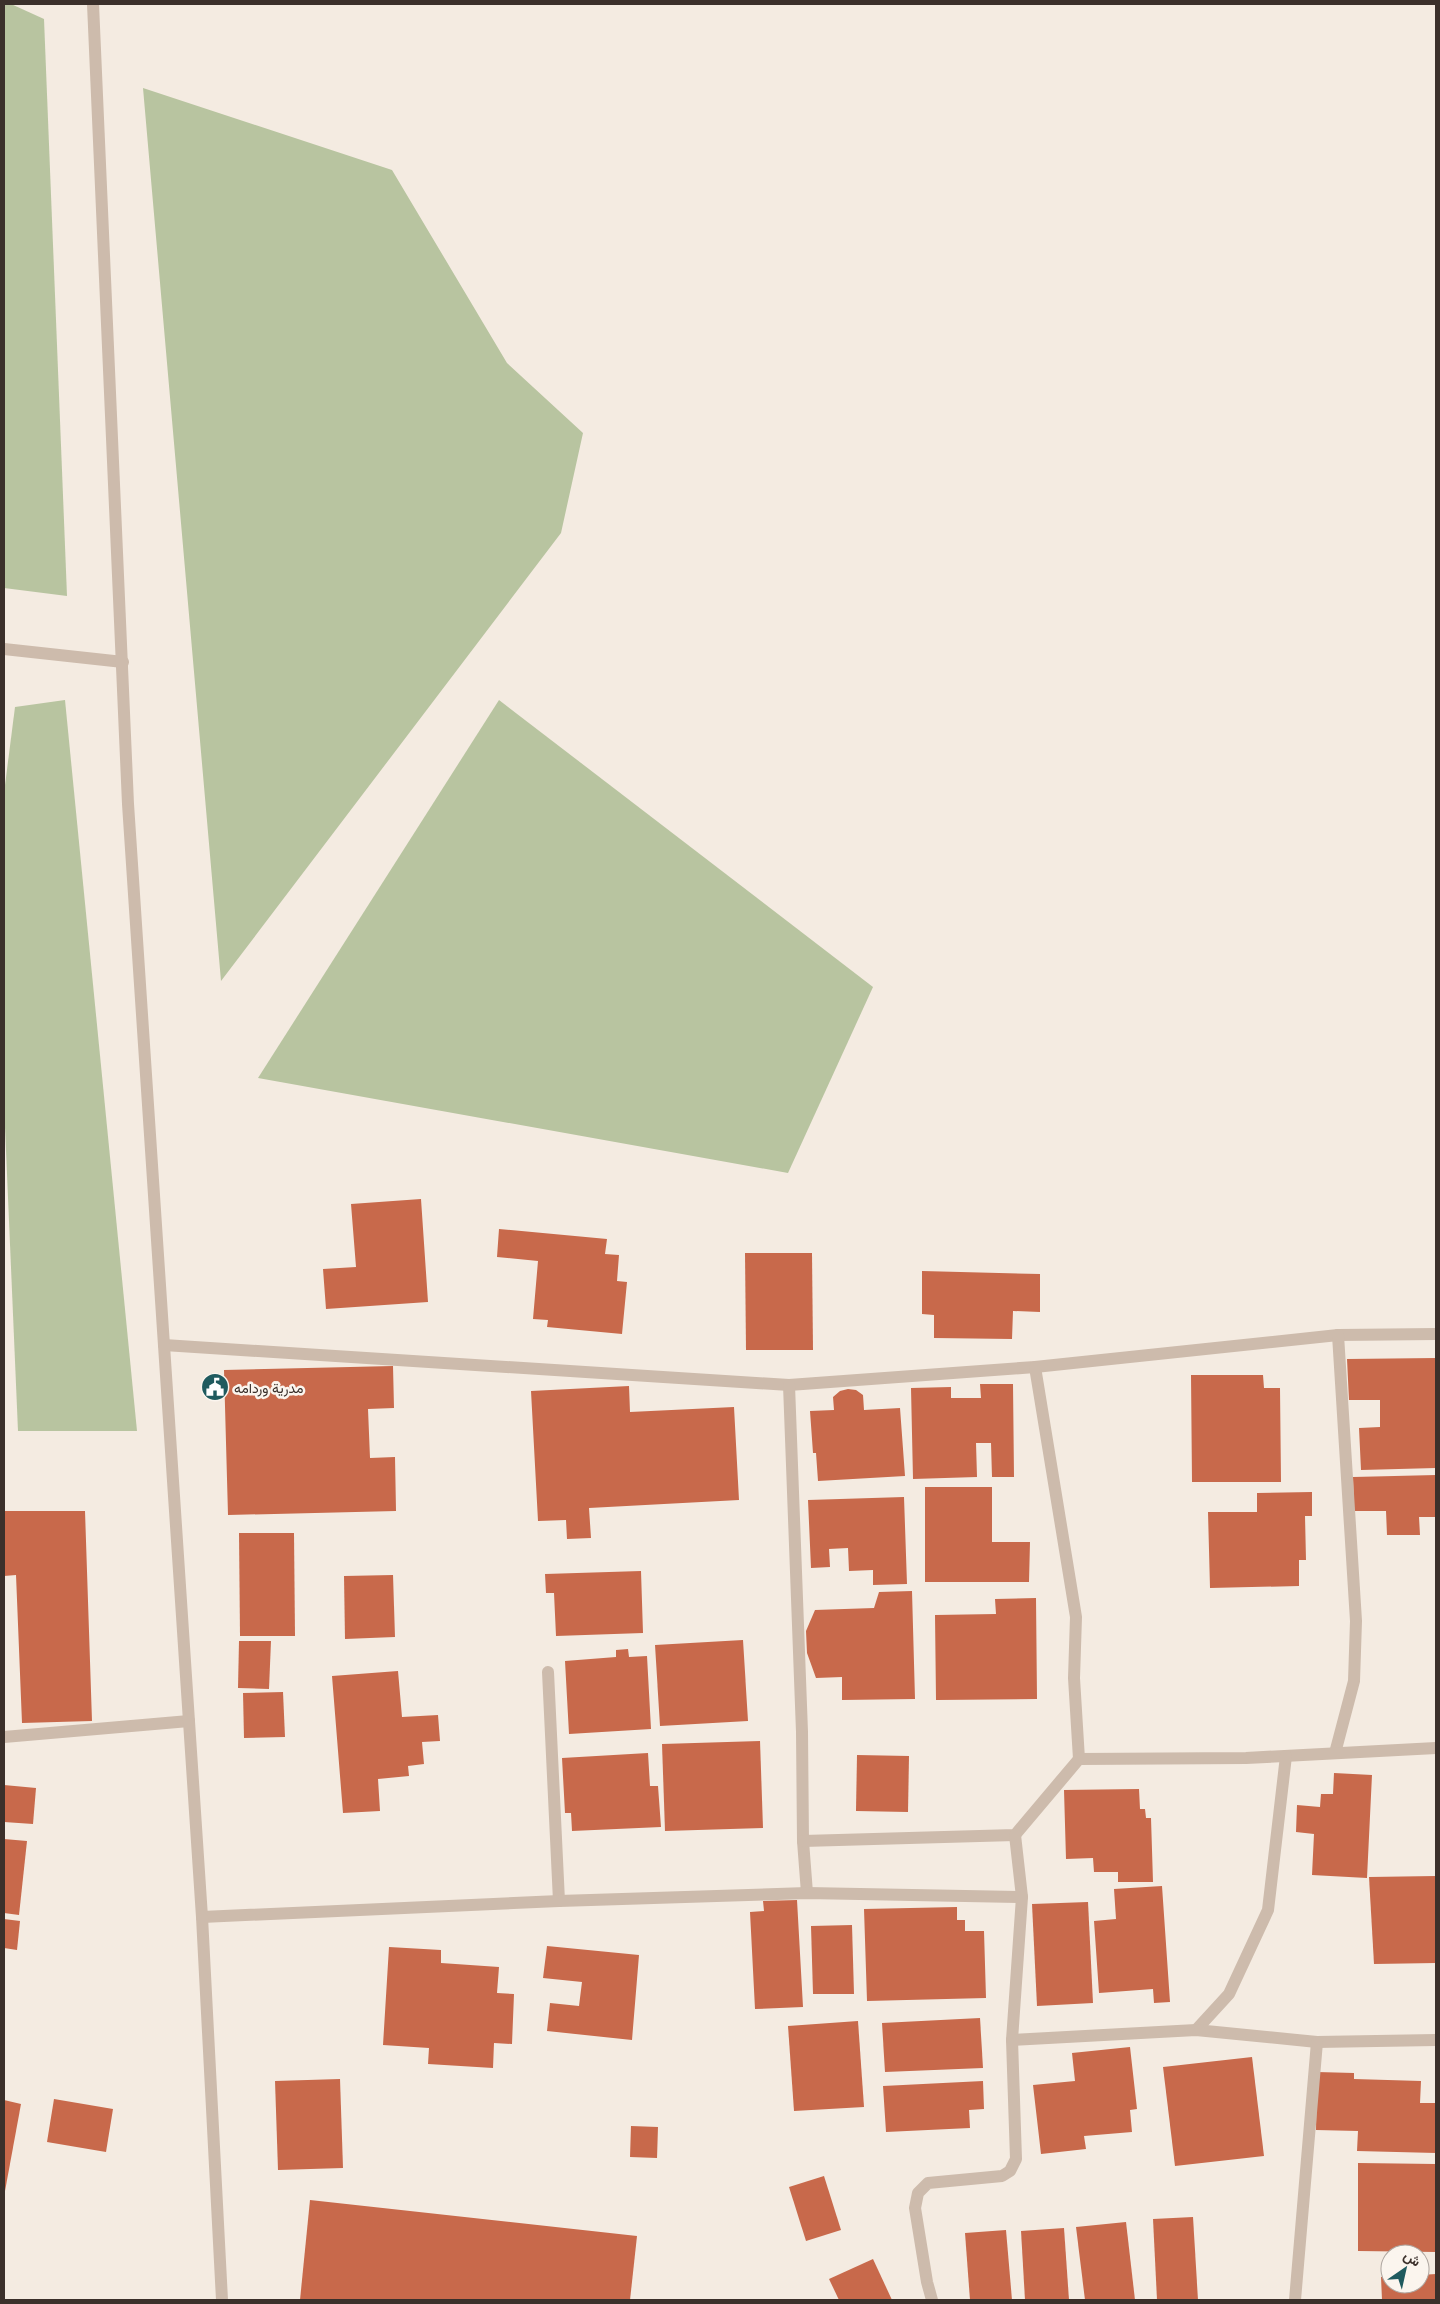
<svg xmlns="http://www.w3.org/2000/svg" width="1440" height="2304" font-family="'Golos Text',Vazirmatn,sans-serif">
	<rect width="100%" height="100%" fill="#f4ebe1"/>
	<!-- green -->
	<g fill="#b8c4a0">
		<polygon points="4,4 11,4 44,19 67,596 4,588"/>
		<polygon points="143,88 392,170 507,363 583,433 561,533 221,981"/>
		<polygon points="65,700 137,1431 18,1431 4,1104 4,793 15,707"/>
		<polygon points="499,700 873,987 788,1173 258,1078"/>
	</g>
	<!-- building -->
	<g fill="#c8694b">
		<polygon points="421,1199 428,1302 326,1309 323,1269 356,1267 351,1204"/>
		<polygon points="499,1229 607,1239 605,1254 619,1255 617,1281 627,1282 622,1334 547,1327 548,1320 533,1319 538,1261 497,1257"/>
		<polygon points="745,1253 812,1253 813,1350 746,1350"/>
		<polygon points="922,1271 1040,1274 1040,1312 1013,1311 1012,1339 934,1338 934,1315 922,1314"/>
		<polygon points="1436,1358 1436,1468 1361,1470 1359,1428 1380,1427 1380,1400 1349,1400 1347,1359"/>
		<polygon points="393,1366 394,1408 368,1409 370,1458 395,1457 396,1511 228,1515 224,1370"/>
		<polygon points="1191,1375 1263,1375 1264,1388 1280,1388 1281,1482 1192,1482"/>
		<polygon points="980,1384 1013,1384 1014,1477 992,1477 991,1443 976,1443 977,1477 913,1479 911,1388 951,1387 951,1398 981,1398"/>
		<polygon points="629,1386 630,1412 734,1407 739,1500 589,1508 591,1538 567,1539 566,1520 538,1521 531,1391"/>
		<polygon points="848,1389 856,1390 863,1395 864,1410 900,1408 905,1476 818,1481 816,1453 813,1453 810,1411 834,1410 833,1397 840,1391"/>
		<polygon points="1436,1475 1436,1517 1419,1517 1420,1535 1387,1535 1386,1511 1354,1511 1353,1477"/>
		<polygon points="925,1487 992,1487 992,1542 1030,1542 1029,1582 925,1582"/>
		<polygon points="1312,1492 1312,1516 1305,1516 1306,1560 1299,1560 1299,1586 1210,1588 1208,1512 1257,1512 1257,1493"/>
		<polygon points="904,1497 907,1584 873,1585 873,1570 849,1571 848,1548 829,1549 830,1567 811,1568 808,1500"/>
		<polygon points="4,1511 85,1511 92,1721 22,1723 16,1575 4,1576"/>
		<polygon points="239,1533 294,1533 295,1636 240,1636"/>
		<polygon points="641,1571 643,1633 556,1636 554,1593 546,1593 545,1574"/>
		<polygon points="393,1575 395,1637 345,1639 344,1576"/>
		<polygon points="912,1591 915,1699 842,1700 842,1677 816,1678 807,1653 806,1631 815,1610 874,1608 879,1592"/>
		<polygon points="1036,1598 1037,1699 936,1700 935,1615 996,1614 995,1599"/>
		<polygon points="743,1640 748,1721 660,1726 655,1645"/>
		<polygon points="239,1641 271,1641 269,1689 238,1688"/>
		<polygon points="628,1649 629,1657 647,1656 651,1729 569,1734 565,1661 616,1657 616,1650"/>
		<polygon points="398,1671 402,1717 438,1715 440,1741 422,1742 424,1764 408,1766 409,1776 378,1779 380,1811 343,1813 332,1676"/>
		<polygon points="283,1692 285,1737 244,1738 243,1693"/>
		<polygon points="760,1741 763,1828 665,1831 662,1744"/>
		<polygon points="648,1753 650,1786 658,1786 661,1827 572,1831 571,1813 565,1813 562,1758"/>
		<polygon points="857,1755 909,1756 908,1812 856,1811"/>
		<polygon points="1334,1773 1372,1775 1367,1878 1312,1875 1314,1834 1296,1832 1297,1805 1320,1807 1321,1794 1333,1794"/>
		<polygon points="4,1785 36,1788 33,1824 4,1822"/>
		<polygon points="1139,1789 1140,1809 1145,1809 1146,1818 1151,1818 1153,1882 1118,1882 1118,1872 1094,1872 1093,1858 1066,1859 1064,1790"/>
		<polygon points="4,1839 27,1841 19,1915 4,1913"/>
		<polygon points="1436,1876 1436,1963 1374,1964 1369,1877"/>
		<polygon points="1162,1886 1170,2002 1154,2003 1153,1989 1099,1993 1094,1921 1116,1919 1114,1889"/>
		<polygon points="797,1900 803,2007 755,2009 750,1912 764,1911 763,1901"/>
		<polygon points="1088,1902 1093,2003 1037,2006 1032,1904"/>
		<polygon points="957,1907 957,1920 965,1920 965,1931 984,1931 986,1998 867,2001 864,1909"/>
		<polygon points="4,1919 20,1921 17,1950 4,1948"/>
		<polygon points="852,1925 854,1994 813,1994 811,1926"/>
		<polygon points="547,1946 639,1955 632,2040 547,2031 550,2003 579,2006 582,1982 543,1978"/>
		<polygon points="389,1947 441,1950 441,1963 499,1967 497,1993 514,1994 512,2044 494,2043 493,2068 428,2064 429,2048 383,2045"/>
		<polygon points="980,2018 983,2068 885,2072 882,2023"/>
		<polygon points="858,2021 864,2107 794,2111 788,2026"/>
		<polygon points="1130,2047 1137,2109 1130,2110 1132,2132 1084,2136 1086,2149 1041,2154 1033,2085 1075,2081 1072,2053"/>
		<polygon points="1252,2057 1264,2156 1175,2166 1163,2067"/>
		<polygon points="1317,2072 1354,2073 1354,2079 1421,2081 1420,2103 1436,2103 1436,2153 1357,2151 1358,2131 1316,2130"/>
		<polygon points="340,2079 343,2168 278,2170 275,2081"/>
		<polygon points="983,2081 984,2109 969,2110 970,2128 886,2132 883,2086"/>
		<polygon points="54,2099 113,2109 106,2152 47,2142"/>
		<polygon points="4,2100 21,2104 5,2191 4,2191"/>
		<polygon points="631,2126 658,2127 657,2158 630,2157"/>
		<polygon points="1358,2163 1436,2164 1436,2252 1358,2251"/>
		<polygon points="824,2176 841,2230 806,2241 789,2187"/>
		<polygon points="310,2200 637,2236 630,2300 300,2300"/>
		<polygon points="1193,2217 1198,2300 1157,2300 1153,2219"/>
		<polygon points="1126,2222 1135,2300 1085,2300 1076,2227"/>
		<polygon points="1064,2228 1069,2300 1025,2300 1021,2231"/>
		<polygon points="1006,2230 1012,2300 970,2300 965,2233"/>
		<polygon points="873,2259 892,2300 839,2300 829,2279"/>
		<polygon points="1436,2274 1436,2300 1382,2300 1381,2277 1390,2276 1390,2284 1420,2284 1420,2275"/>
	</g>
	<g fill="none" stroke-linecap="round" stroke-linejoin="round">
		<!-- minor -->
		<g stroke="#cdbbac" stroke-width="12">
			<polyline points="4,649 123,662"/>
			<polyline points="164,1345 789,1385 1035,1367 1338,1335 1436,1334"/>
			<polyline points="1035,1367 1076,1617 1074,1678 1079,1759"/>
			<polyline points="789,1385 802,1732 803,1841 807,1893"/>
			<polyline points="548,1672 559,1901"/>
			<polyline points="4,1737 189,1721"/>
			<polyline points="1335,1753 1354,1681 1356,1621 1338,1335"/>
			<polyline points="803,1841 1015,1835 1079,1759 1246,1758 1436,1748"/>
			<polyline points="202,1917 559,1901 807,1893 1022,1897"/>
			<polyline points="1196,2030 1229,1994 1268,1910 1286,1756"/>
			<polyline points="1012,2040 1196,2030 1317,2042 1436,2040"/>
			<polyline points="932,2300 927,2282 915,2208 918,2193 928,2183 1002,2176 1010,2171 1016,2159 1012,2040 1022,1897 1015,1835"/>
			<polyline points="1295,2300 1317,2042"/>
		</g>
		<!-- tertiary -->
		<polyline stroke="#cdbbac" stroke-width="12" points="93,4 128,804 202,1917 222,2300"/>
	</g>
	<!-- icons -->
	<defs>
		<g id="civic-disc" transform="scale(1.4375)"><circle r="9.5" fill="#1f5a5e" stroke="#fbf5ee"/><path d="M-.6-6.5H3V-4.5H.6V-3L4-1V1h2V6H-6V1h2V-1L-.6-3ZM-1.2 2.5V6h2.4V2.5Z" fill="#fff"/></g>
	</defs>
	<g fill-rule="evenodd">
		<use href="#civic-disc" x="215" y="1387"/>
	</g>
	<g text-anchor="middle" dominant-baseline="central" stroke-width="5" stroke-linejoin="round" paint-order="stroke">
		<!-- poi labels -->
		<g font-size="14" fill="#3b302b" stroke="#fbf5ee" text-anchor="start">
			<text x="234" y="1387">مدرية وردامه</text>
		</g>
	</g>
	<!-- border -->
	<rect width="1440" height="2304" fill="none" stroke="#3b302b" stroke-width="10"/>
	<!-- north arrow -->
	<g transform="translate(1405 2269) rotate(34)"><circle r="24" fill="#fbf5ee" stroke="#aea6a0"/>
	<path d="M0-4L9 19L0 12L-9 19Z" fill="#1f5a5e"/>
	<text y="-8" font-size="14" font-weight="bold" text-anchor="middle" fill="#3b302b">ش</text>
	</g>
</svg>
